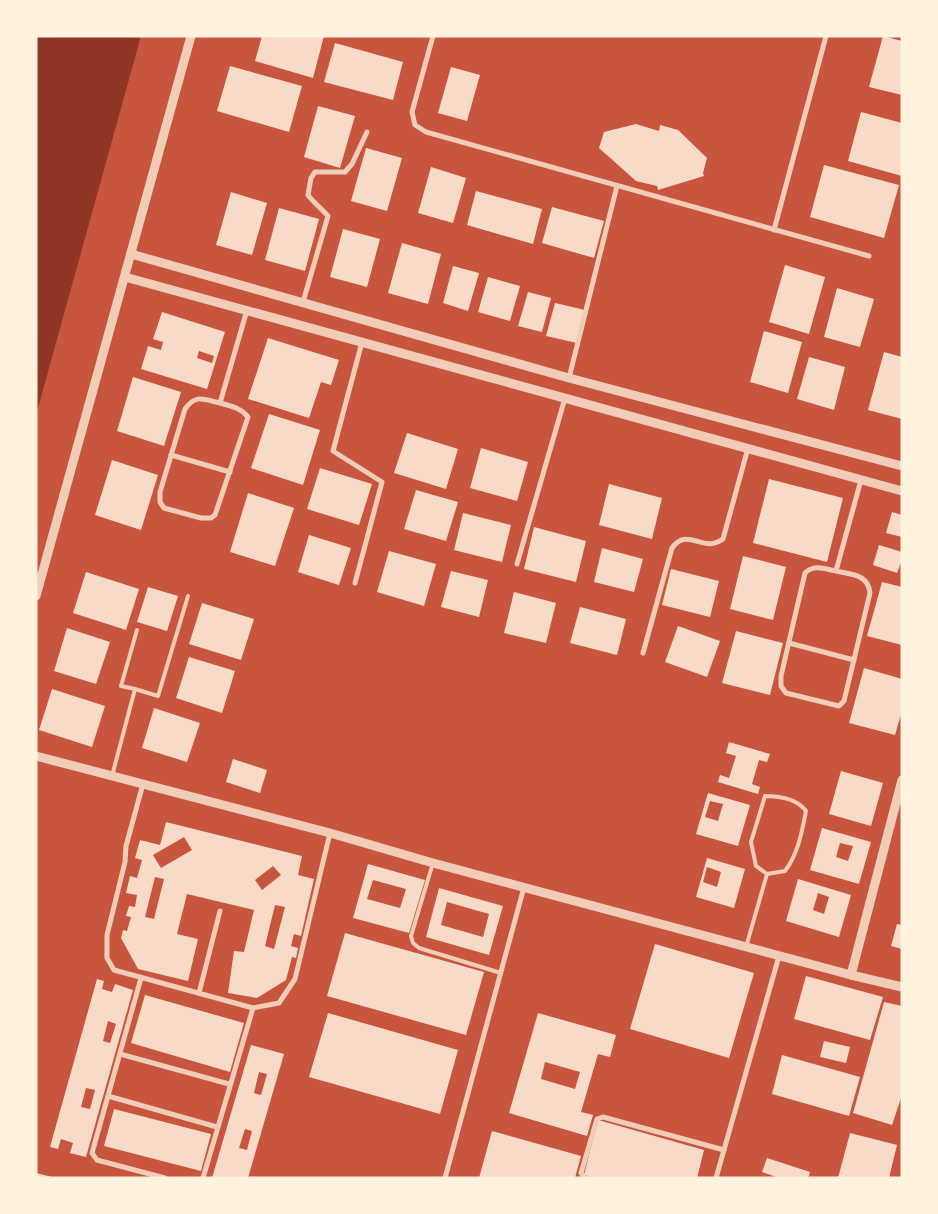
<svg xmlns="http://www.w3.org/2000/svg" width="938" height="1214" font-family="'Titillium Web',sans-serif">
	<rect width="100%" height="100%" fill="#c8553d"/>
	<!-- water -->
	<polygon fill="#8f3625" points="36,36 141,36 36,415"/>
	<!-- building -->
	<g fill="#f7dbc8" fill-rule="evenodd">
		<polygon points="262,36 324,36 313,78 255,61"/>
		<polygon points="883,36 902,41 902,95 869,87"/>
		<polygon points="335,43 403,62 393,100 324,82"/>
		<polygon points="230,66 302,86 289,132 217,111"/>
		<polygon points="451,67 480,75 467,121 438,113"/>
		<polygon points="318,106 355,116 340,168 304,157"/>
		<polygon points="861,112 902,123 902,176 848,161"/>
		<polygon points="636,124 659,131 660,125 678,130 707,158 703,173 704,176 658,190 657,186 636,181 599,148 604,132"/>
		<polygon points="366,148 402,158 387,211 351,201"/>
		<polygon points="824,165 899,185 884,238 810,217"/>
		<polygon points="431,167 466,178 453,223 418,213"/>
		<polygon points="476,191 542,209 533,244 467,225"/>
		<polygon points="231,192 267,203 252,255 216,245"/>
		<polygon points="552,207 604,221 594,258 542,243"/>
		<polygon points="279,208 319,219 305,271 265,260"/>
		<polygon points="343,229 380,239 367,287 330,277"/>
		<polygon points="402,243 441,254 428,304 388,293"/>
		<polygon points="785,265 825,277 809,334 769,322"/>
		<polygon points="453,266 479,273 468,311 443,303"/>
		<polygon points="488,277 520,286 510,321 478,312"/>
		<polygon points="837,288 874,299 860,347 824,337"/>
		<polygon points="528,292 551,298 542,332 518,326"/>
		<polygon points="555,303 585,310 577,343 546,336"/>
		<path d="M162,312L225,332L207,389L141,369L148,346L161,350L163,342L153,339ZM199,351L214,356L212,363L197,358Z"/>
		<polygon points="764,331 802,342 788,393 750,382"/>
		<polygon points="268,338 339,360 331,385 321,382 309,418 248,399"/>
		<polygon points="884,352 902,357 902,419 868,410"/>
		<polygon points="809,357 845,367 834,410 797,399"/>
		<polygon points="133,377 181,392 164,446 117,431"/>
		<polygon points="269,414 320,430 303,485 251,468"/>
		<polygon points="407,433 458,449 446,489 394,473"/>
		<polygon points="481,448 528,462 517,501 470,488"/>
		<polygon points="112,460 158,475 141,530 95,515"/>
		<polygon points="320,468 372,484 359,525 307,509"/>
		<polygon points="769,479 843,498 827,562 753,543"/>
		<polygon points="609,484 662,498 652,539 599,525"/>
		<polygon points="416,490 458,502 446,541 404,529"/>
		<polygon points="248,493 294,508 275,566 230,552"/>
		<polygon points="892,512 902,515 902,537 886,533"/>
		<polygon points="463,513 511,525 502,562 454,550"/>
		<polygon points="534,527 586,541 576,582 524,569"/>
		<polygon points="309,535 351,548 339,585 298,572"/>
		<polygon points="879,545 902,552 902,560 897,573 873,565"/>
		<polygon points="602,548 643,559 634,592 594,582"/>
		<polygon points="389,551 436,564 424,606 377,592"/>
		<polygon points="743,556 786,567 773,620 730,609"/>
		<polygon points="671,569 719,581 710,617 662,605"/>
		<polygon points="451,571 488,580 479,617 441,607"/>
		<polygon points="86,572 139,589 126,630 73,613"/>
		<polygon points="882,582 902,587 902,645 867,636"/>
		<polygon points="148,587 178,596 167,631 137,622"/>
		<polygon points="514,592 556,603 546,643 504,633"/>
		<polygon points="202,603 254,619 241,660 189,644"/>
		<polygon points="580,607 626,619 617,655 570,643"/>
		<polygon points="678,626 720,641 707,677 665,662"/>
		<polygon points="67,628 110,642 96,684 54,671"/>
		<polygon points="736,631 783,643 770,695 722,683"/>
		<polygon points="189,657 235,671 222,713 176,698"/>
		<polygon points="864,668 902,679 902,711 895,735 849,723"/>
		<polygon points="52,689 105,706 92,747 39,730"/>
		<polygon points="154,708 200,723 187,762 142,748"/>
		<polygon points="729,742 770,754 767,762 759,760 752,784 760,787 758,794 718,782 720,775 729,778 736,756 726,753"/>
		<polygon points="233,759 267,770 260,793 226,782"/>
		<polygon points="841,771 883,783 871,826 829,814"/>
		<path d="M708,793L750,805L738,846L696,834ZM710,801L723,804L718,821L705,817Z"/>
		<path d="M166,822L302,856L298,875L314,879L301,936L294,934L291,946L298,948L296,958L292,957L286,980L257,998L228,993L234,951L244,952L254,910L187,894L177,934L198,939L188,981L138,969L121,938L123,930L127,931L131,917L126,916L129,906L135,907L137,895L126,893L130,876L137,878L142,860L135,858L140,840L160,845ZM184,837L192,850L161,868L153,855ZM273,866L281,875L262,890L255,880ZM155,877L164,879L154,919L145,917ZM275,905L285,907L274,949L265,946Z"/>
		<path d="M822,828L871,842L859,884L810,870ZM840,843L853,846L848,861L836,857Z"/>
		<path d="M707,858L745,869L734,908L696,897ZM707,867L721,872L717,887L703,882Z"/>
		<path d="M368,864L425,880L409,933L353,918ZM373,880L406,889L400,908L367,899Z"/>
		<path d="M798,879L851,895L839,937L786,921ZM818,893L829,897L824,914L813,910Z"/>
		<path d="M439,888L503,906L489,955L426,937ZM447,902L489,914L483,937L441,925Z"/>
		<polygon points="897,924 902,925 902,949 891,946"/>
		<polygon points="345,933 484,972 466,1035 327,996"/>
		<polygon points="655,944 754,973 729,1058 630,1029"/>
		<polygon points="806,976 883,997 870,1040 794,1019"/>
		<path d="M97,979L104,981L102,989L112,992L115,984L133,990L86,1157L70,1153L73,1143L61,1139L58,1149L50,1147ZM108,1021L116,1024L110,1043L103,1041ZM86,1088L95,1090L90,1109L81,1107Z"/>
		<polygon points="145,995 244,1023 230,1072 131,1043"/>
		<polygon points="884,1002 902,1006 902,1095 892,1125 853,1113"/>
		<polygon points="328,1013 458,1050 440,1114 309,1077"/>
		<path d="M538,1013L616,1035L610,1057L598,1054L581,1112L593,1115L587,1136L509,1113ZM545,1062L580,1072L575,1089L541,1079Z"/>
		<polygon points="824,1041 850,1047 846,1063 820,1057"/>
		<path d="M251,1045L284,1054L248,1178H212ZM259,1072L267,1074L261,1095L254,1093ZM245,1129L252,1131L247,1150L239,1148Z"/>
		<polygon points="782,1055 860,1077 849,1116 772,1094"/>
		<polygon points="114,1109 211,1134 201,1171 104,1146"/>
		<polygon points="598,1120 704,1150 697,1178 594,1178 584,1175"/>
		<polygon points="492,1131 581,1156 575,1178 479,1178"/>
		<polygon points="850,1133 897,1145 889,1178 838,1178"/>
		<polygon points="767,1158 810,1172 808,1178 779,1178 762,1172"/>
		<polygon points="36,1173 52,1177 52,1178 36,1178"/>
	</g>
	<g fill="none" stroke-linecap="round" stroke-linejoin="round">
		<!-- service -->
		<g stroke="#f1ccb7" stroke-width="4">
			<polyline points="135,689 158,696 188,596"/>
			<polyline points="112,776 135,689 121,686 137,630"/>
			<polyline points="433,863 411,936 413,943 419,948 501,973"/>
			<path d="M746,947L767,874L756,866L751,842L765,796C780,796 797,799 806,811C802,832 798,854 785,871L767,874"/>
		</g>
		<!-- minor -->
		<g stroke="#f1ccb7" stroke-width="5">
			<polyline points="433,36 412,112 415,125 426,132 869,256"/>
			<polyline points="774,230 826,36"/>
			<path d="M303,302L328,216C321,208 314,203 308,195L311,178L315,172H345L352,164L367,132"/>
			<polyline points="569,378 617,186"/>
			<path d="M220,403C205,400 196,393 185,409L160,492V502L164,508L201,518H211L215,515L248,417C241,408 231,406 220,403L247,310"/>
			<polyline points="171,455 230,472"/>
			<polyline points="517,564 565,398"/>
			<path d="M836,571C825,569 814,564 805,573L781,676V686L786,693L839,706L844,701L870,593C868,574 852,575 836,571L861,480"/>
			<polyline points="355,583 382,482 333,451 362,342"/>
			<polyline points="789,643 854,660"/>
			<path d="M643,653L672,548C688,526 703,554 723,539L748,448"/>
			<polyline points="143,784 126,846 125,862 107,935 107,958 114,970 253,1008 279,1003 295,979 330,833"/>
			<polyline points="141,978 92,1153 97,1160 165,1178"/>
			<polyline points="199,993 220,911"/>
			<polyline points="120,1054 229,1084"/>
			<polyline points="108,1096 217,1127"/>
			<polyline points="203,1178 253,1008"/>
			<polyline points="445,1178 524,887"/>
			<polyline points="587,1178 584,1177 581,1173 597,1119 603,1117 724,1150"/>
			<polyline points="716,1178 779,956"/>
		</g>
		<!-- tertiary -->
		<g stroke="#f1ccb7" stroke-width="9">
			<polyline points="131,254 569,378 902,466"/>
			<polyline points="125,277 902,491"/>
			<polyline points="36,596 191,36"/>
			<polyline points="36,756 330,833 433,863 851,975 902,987"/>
			<polyline points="851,975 902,780"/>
		</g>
	</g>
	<!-- border -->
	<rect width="938" height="1214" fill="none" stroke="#fff3e0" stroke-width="75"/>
</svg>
